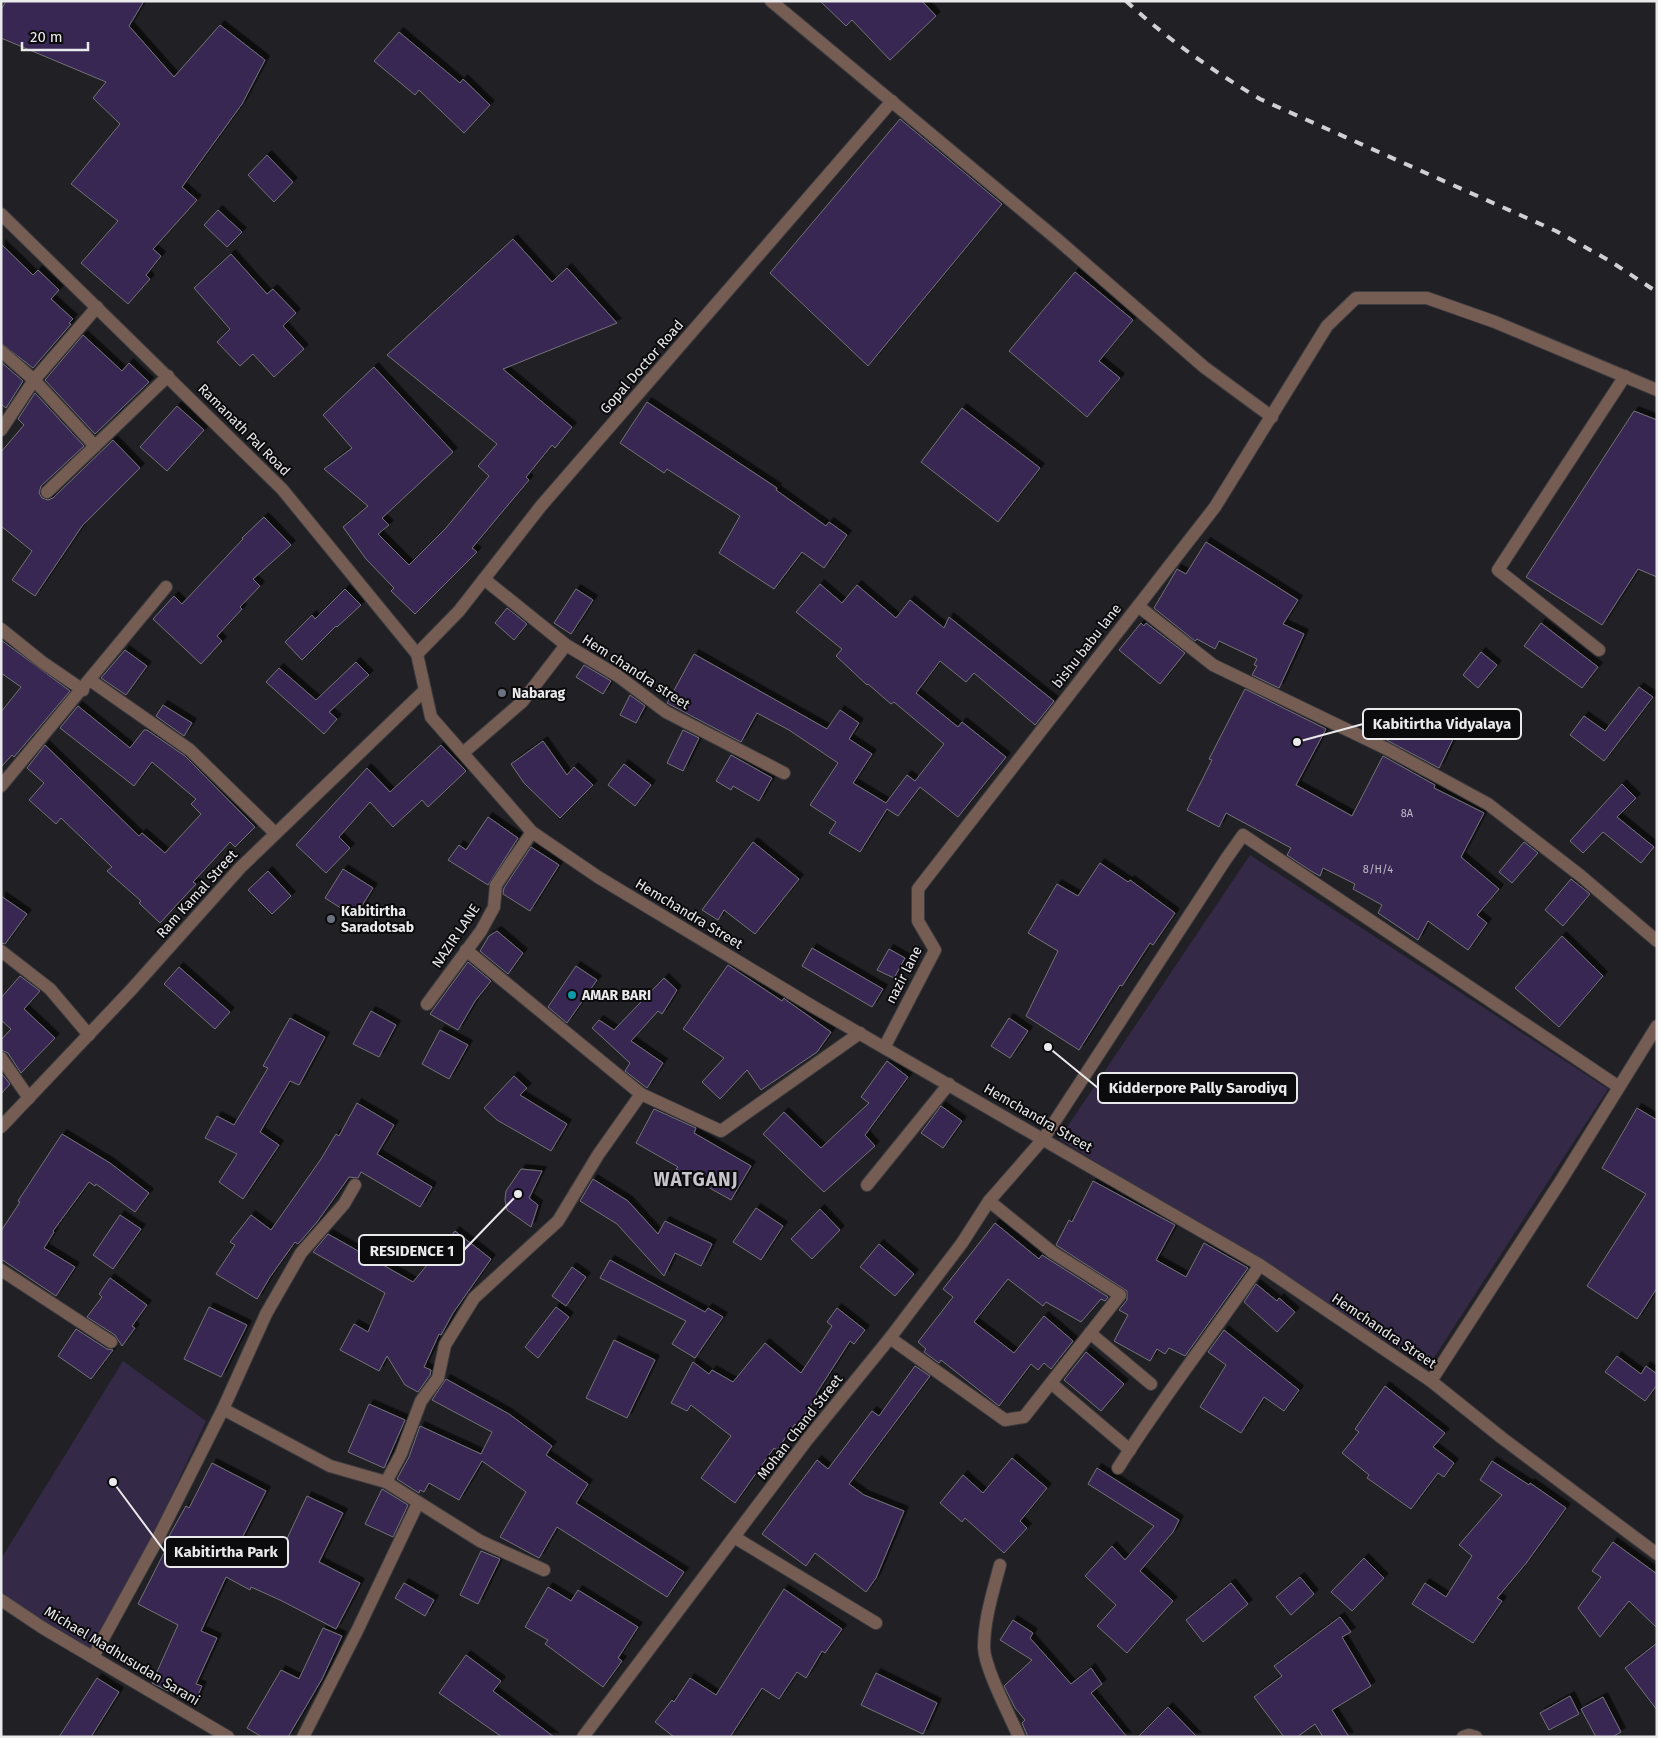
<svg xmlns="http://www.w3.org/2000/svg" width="1658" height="1738" font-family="'Fira Sans',sans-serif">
	<defs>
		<filter id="shadow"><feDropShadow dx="4.5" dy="-4.5" stdDeviation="0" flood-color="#0009"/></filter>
	</defs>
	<rect width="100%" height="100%" fill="#212024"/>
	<!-- green -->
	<g fill="#342947">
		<polygon points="1250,855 1608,1089 1428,1367 1059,1139"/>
		<polygon points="123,1361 206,1421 150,1542 92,1650 1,1594 1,1559"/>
	</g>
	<!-- building -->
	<g fill="#372652" stroke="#737277" filter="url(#shadow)">
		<polygon points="6,1 144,1 129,26 174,77 220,25 265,60 242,104 182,187 197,200 153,249 161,256 146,275 150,279 128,304 81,263 118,221 71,184 120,124 93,98 106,82 1,38 1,10"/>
		<polygon points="820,1 922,1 936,16 890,60 852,20 846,26"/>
		<polygon points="399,32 460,83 463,79 490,105 464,133 419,90 415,95 374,61"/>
		<polygon points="900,119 1002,204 868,366 770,273"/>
		<polygon points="267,155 293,182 274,202 248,175"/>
		<polygon points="218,210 242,232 227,247 204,225"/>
		<polygon points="513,239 552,282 567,268 617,323 503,369 572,427 555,448 552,445 526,477 529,480 472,548 477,552 415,614 391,591 394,588 366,559 343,527 368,506 324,469 352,448 323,415 374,367 453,452 382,518 389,525 378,534 409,565 446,528 489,476 478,466 497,444 387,355"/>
		<polygon points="1,244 33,275 38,270 59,290 51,299 73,319 69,323 71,324 33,368 1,343"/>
		<polygon points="231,254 267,294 273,289 296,313 283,326 304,349 274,377 253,354 240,366 217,342 230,329 194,288"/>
		<polygon points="1075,272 1133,320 1099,361 1120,378 1087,417 1009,351"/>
		<polygon points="83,335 122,371 129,363 149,382 95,434 45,380"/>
		<polygon points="1,362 23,381 6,408 1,404"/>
		<polygon points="35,393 84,446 41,486 39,493 42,498 48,500 53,498 113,440 140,468 82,526 35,596 12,580 32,551 1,526 1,452 24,425 18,419"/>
		<polygon points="647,402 777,488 776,490 826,526 829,522 847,535 824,568 802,552 774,589 719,553 740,516 667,469 664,473 620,443"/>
		<polygon points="177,406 204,430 167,471 140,447"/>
		<polygon points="962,408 1040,468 998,522 921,462"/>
		<polygon points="1634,411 1657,420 1657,577 1638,569 1602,625 1526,577"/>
		<polygon points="264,517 291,545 253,579 260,586 240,607 242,609 217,636 222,641 201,664 153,619 174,596 182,604 243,539 242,538"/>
		<polygon points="1206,542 1298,600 1283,624 1304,634 1279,688 1252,675 1257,666 1254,665 1257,659 1219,641 1215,649 1197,639 1195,641 1154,608 1177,569 1186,574"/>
		<polygon points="820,584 842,603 857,585 896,618 910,600 944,628 949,617 1054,701 1035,725 974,673 966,682 940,661 916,693 958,727 962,722 1006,757 958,817 920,787 898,816 887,809 860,852 829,833 836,822 810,805 838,763 789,730 757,713 741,742 667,703 694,654 827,729 840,710 859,723 849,739 872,754 853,783 886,803 907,775 915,781 944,744 894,702 891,704 868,684 867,685 836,656 842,649 796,612"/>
		<polygon points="345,589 361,605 337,627 336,626 302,660 285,642 312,615 315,619"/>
		<polygon points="576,589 593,600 571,634 554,623"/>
		<polygon points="507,608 527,624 514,640 495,623"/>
		<polygon points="1141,623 1144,626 1146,623 1185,653 1160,684 1119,650"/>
		<polygon points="1541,623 1598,667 1582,688 1524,646"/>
		<polygon points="1,640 70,691 14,757 12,755 1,767 1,712 21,687 1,673"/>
		<polygon points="125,650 147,666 126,695 101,678"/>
		<polygon points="1481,652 1497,665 1478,688 1463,675"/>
		<polygon points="356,662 369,675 329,712 337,719 324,734 266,682 279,668 316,700"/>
		<polygon points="584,665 611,681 603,694 576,677"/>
		<polygon points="1639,687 1653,697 1604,761 1570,735 1584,716 1605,731"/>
		<polygon points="1245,689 1326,729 1296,785 1352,816 1383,756 1435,785 1434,788 1484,813 1461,857 1499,889 1477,915 1487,923 1468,950 1428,921 1418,940 1378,913 1382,905 1353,889 1355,884 1323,868 1320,876 1311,871 1287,855 1291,848 1226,813 1219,827 1187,810 1212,760 1209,759"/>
		<polygon points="630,695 645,706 636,723 620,715"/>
		<polygon points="163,705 192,723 184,736 156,716"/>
		<polygon points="78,706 130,748 144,730 147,730 185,756 255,827 235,847 230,842 193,882 196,884 160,923 139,903 141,901 107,871 112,867 61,818 56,824 29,800 44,783 27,768 45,745 139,836 142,833 165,853 201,814 191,804 196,799 152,762 134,786 60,728"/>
		<polygon points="1386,719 1424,735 1432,719 1457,731 1439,768 1379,736"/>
		<polygon points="683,730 699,738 683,771 667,763"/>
		<polygon points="543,741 567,775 574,767 593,785 560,818 524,783 511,764"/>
		<polygon points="441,745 466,771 428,807 422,800 393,827 370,802 339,837 350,848 326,873 296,845 367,768 390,792"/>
		<polygon points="731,755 772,778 759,801 733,786 731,790 716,781"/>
		<polygon points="624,764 651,785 635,806 608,785"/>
		<polygon points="1622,784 1636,798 1617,817 1654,847 1641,863 1603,832 1583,853 1570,841"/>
		<polygon points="488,817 518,838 488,885 448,860 459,845 466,850"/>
		<polygon points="753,842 799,879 755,934 724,910 718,920 702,910"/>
		<polygon points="1524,842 1538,853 1512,883 1499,872"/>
		<polygon points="531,847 559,865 530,911 503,894 504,888"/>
		<polygon points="1100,863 1128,882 1130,880 1175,913 1153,945 1150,943 1122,986 1120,985 1079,1050 1026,1016 1058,951 1028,933 1057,884 1078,896"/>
		<polygon points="343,869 373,888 355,917 325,898"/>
		<polygon points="268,871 291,896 272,914 248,890"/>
		<polygon points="1571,879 1590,894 1563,926 1545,910"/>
		<polygon points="1,896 27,914 5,944 1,943"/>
		<polygon points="497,931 523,953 508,974 480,951 489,936"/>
		<polygon points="1562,936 1603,976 1559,1027 1515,988"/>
		<polygon points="812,948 883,989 872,1007 802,966"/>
		<polygon points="889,949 905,958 894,978 877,970"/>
		<polygon points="468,962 491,981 475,1001 458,1030 430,1014"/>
		<polygon points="728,965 782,1001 784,998 786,1000 831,1032 817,1052 761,1090 747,1070 720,1099 702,1082 724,1058 683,1029"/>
		<polygon points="576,966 597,980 567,1023 548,1007"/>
		<polygon points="179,967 230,1012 215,1029 164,984"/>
		<polygon points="20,976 40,991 24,1009 55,1038 21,1073 8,1053 1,1050 1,1040 11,1029 1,1020 1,998"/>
		<polygon points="664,978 677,990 662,1014 658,1011 631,1041 663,1063 647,1088 625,1071 630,1063 592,1028 599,1020 614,1030"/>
		<polygon points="371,1011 396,1025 379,1057 353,1044"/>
		<polygon points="290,1018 325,1037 299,1085 290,1081 260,1132 279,1145 243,1199 219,1182 237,1154 205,1138 217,1116 234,1125 268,1068 263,1066"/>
		<polygon points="1009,1018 1028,1031 1010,1058 991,1046"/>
		<polygon points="440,1030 468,1045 449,1079 422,1064"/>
		<polygon points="887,1061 908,1077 865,1135 875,1146 824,1192 763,1134 784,1112 821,1148 869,1103 861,1097"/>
		<polygon points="1,1073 10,1084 1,1094"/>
		<polygon points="514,1076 527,1088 520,1095 567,1124 551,1151 497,1120 484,1108"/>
		<polygon points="357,1103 394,1125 377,1154 432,1187 420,1207 361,1172 358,1178 349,1177 317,1222 298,1244 295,1242 270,1277 257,1299 216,1274 235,1245 230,1242 251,1215 271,1230 321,1159 336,1134 339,1136"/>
		<polygon points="941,1106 962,1121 943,1148 921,1133"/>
		<polygon points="1637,1108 1657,1120 1657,1288 1637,1319 1587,1286 1646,1194 1602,1168"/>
		<polygon points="654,1109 696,1128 694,1133 751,1166 731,1200 676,1169 678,1167 636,1143"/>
		<polygon points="62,1134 110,1163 149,1193 135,1212 96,1184 95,1186 89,1182 53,1231 54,1232 44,1248 75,1267 56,1296 1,1259 1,1231 20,1202 18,1201"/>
		<polygon points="521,1169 542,1171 529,1198 538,1205 531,1227 507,1210 505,1200 506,1191"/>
		<polygon points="593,1179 628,1201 658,1234 665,1221 712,1244 701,1266 675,1253 664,1276 617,1224 580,1201"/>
		<polygon points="1093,1181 1175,1225 1156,1260 1186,1277 1204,1243 1248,1268 1185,1356 1169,1348 1165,1354 1157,1349 1150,1361 1114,1341 1128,1315 1119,1310 1127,1300 1127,1291 1056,1245 1069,1220 1072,1222"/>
		<polygon points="756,1208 783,1226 761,1260 733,1242"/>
		<polygon points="820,1209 840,1230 812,1259 791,1239"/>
		<polygon points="120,1215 141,1229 113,1269 93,1255"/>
		<polygon points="995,1223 1039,1259 1042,1255 1108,1297 1105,1301 1101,1299 1081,1322 1046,1302 1043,1306 1008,1279 974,1322 1014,1353 1044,1316 1073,1341 1051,1369 1044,1363 1038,1370 1031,1364 999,1406 941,1360 939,1363 924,1352 926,1349 918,1342 953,1297 943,1289"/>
		<polygon points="455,1231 491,1259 453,1313 441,1335 439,1334 424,1367 431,1370 430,1375 418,1392 405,1385 387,1356 379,1371 340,1350 354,1324 368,1332 385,1293 313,1252 328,1234 413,1282"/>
		<polygon points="879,1244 914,1274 895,1296 860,1267"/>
		<polygon points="610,1260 705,1312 708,1308 723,1317 695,1358 672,1344 686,1321 600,1278"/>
		<polygon points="572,1267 586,1277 566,1306 552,1296"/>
		<polygon points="110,1278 147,1305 132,1326 135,1328 122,1346 115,1335 87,1317 102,1297 99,1294"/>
		<polygon points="1256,1284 1277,1301 1279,1298 1295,1312 1277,1332 1244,1302"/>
		<polygon points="209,1307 247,1325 221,1377 184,1359"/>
		<polygon points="556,1307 569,1317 538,1358 525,1347"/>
		<polygon points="837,1308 865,1330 854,1344 850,1341 816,1394 818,1395 797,1426 795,1424 777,1450 774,1448 735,1503 701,1478 731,1436 691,1405 687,1411 671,1403 693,1362 709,1374 712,1370 733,1382 765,1343 801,1373 832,1326 827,1322"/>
		<polygon points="76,1329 107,1349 113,1350 91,1379 58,1356"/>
		<polygon points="1224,1330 1299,1390 1284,1411 1264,1397 1241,1433 1200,1407 1226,1365 1208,1352"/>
		<polygon points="614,1340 655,1360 627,1418 586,1398"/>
		<polygon points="1086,1352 1124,1384 1101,1411 1064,1380"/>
		<polygon points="1617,1356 1641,1374 1646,1366 1657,1374 1657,1385 1645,1401 1605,1372"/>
		<polygon points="915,1366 930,1376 849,1484 864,1495 904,1511 876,1578 866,1592 815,1553 806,1566 762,1534 817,1460 828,1469 872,1411 879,1416"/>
		<polygon points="446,1379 509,1414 552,1446 546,1455 588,1484 576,1503 684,1572 667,1597 557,1527 539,1558 500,1537 526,1492 482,1461 459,1500 429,1483 424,1492 420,1490 419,1493 397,1479 409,1457 420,1426 481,1454 492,1432 432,1400"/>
		<polygon points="1385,1386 1445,1433 1433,1447 1454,1463 1444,1477 1438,1473 1411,1509 1367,1478 1369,1475 1342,1453 1359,1432 1355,1429"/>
		<polygon points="369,1404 405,1420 384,1468 348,1452"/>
		<polygon points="1012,1458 1047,1488 1020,1521 1027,1528 1004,1553 965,1518 962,1522 940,1503 963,1475 983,1493"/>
		<polygon points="1492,1461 1529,1485 1530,1483 1566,1508 1527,1562 1497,1598 1502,1601 1473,1643 1412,1604 1425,1583 1446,1597 1472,1556 1459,1545 1502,1495 1480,1480"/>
		<polygon points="212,1463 266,1491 241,1540 277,1560 307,1496 343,1513 319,1562 360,1583 336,1629 280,1600 251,1587 250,1590 226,1577 201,1631 217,1638 196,1684 202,1686 194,1704 152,1683 178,1625 138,1604 167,1547 164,1545 186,1506 189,1508"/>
		<polygon points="1097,1468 1179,1520 1173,1532 1140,1571 1173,1601 1127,1653 1097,1626 1116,1605 1085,1576 1112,1546 1125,1560 1154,1526 1088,1484"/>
		<polygon points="382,1489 408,1505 393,1537 365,1524"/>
		<polygon points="1613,1542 1657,1574 1657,1628 1629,1601 1600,1637 1578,1608 1601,1577 1592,1571"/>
		<polygon points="481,1551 500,1559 478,1604 460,1595"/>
		<polygon points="1364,1558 1384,1578 1352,1611 1331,1592"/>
		<polygon points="1300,1577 1314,1594 1291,1615 1276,1597"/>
		<polygon points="404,1583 434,1600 425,1616 395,1598"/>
		<polygon points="1231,1583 1248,1604 1203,1642 1186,1620"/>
		<polygon points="548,1587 571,1601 578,1590 638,1627 618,1658 622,1661 603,1687 545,1644 548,1640 525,1627"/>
		<polygon points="784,1589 842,1629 825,1653 822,1651 806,1678 797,1672 779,1699 762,1688 730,1737 674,1737 655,1722 672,1700 674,1702 690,1678 716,1695"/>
		<polygon points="1340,1617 1351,1632 1342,1637 1371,1686 1332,1710 1349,1737 1323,1737 1315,1724 1297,1737 1284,1737 1254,1697 1282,1676 1274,1666"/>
		<polygon points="1013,1620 1033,1633 1030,1638 1071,1684 1091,1668 1102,1684 1091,1693 1127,1737 1028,1737 1022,1723 1025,1720 1015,1708 1004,1686 1032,1660 1000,1640"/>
		<polygon points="323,1628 342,1636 322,1679 288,1737 262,1737 247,1728 281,1670 299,1679"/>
		<polygon points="1657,1643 1657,1710 1625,1668"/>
		<polygon points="466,1655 501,1681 493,1691 554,1737 502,1737 439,1693"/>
		<polygon points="876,1673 937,1703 923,1734 861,1705"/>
		<polygon points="97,1678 119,1692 91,1737 59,1737"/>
		<polygon points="1570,1696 1579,1714 1549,1730 1540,1713"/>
		<polygon points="1603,1697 1621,1732 1612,1737 1596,1737 1581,1709"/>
		<polygon points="1168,1707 1197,1737 1138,1737"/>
	</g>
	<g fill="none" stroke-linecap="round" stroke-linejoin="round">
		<!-- minor casing -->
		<g stroke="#3d3c40" stroke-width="14">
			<g id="minor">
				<polyline points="771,1 1058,240 1204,367 1272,417"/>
				<polyline points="1,214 282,489 417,654 431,717 532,832 598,877 812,1006 1260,1265 1431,1381 1502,1438 1657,1554"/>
				<polyline points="1,351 34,380 95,446"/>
				<polyline points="1,430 34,380 97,307"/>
				<polyline points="47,492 168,376"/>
				<polyline points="484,579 566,645 618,676 666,712 784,773"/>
				<polyline points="1138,606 1213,665 1387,749 1488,804 1581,876 1657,941"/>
				<polyline points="1,629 42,662 83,690"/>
				<polyline points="1599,650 1498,570 1625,376"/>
				<polyline points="417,654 459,611 541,506 892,101"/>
				<polyline points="90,680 190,750 275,833"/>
				<polyline points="463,753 522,702 566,645"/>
				<polyline points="1,786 166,587"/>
				<polyline points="466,950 641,1094 721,1131 860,1033"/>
				<polyline points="1,951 50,989 89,1035"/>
				<polyline points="427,1004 481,931 494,907 496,885 532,832"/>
				<polyline points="885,1046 935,950 918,921 918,889 1215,507 1327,326 1356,298 1427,298 1495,322 1657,390"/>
				<polyline points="1,1058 29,1098"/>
				<polyline points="1,1127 131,990 240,868 425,690"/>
				<polyline points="867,1185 949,1084"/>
				<polyline points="1,1270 111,1342"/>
				<polyline points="1090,1333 1151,1384"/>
				<polyline points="890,1338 1005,1420 1024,1417 1120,1295 1052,1252 989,1201"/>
				<polyline points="1431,1381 1562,1179 1657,1026"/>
				<polyline points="1051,1383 1130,1450"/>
				<polyline points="223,1409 330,1466 386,1482"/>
				<path d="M1118,1468C1162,1398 1213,1333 1260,1265"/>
				<polyline points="734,1537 876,1623"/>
				<path d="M1000,1565C993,1592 984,1619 984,1648C985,1669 1010,1716 1019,1737"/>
				<polyline points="544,1570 480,1541 386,1482 401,1454 421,1401 438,1378 445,1345 474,1298 558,1221 598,1155 641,1094"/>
				<polyline points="1,1600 43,1628 228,1737"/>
				<polyline points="93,1657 156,1542 223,1409 266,1314 301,1253 344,1204 355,1185"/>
				<polyline points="303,1737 357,1631 418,1503"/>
				<polyline points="583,1737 807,1440 890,1338 962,1243 989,1201 1044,1138 1226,859 1243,835 1619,1087"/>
				<polyline points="1463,1737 1469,1735 1476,1737"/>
			</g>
		</g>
		<!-- minor -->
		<use href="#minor" stroke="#755d54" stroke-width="12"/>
		<!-- rail -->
		<path stroke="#d0cfd2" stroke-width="4" stroke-dasharray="9 9" stroke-linecap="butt" d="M1126,1C1167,39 1213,71 1260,99L1556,231L1610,261L1657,292"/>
	</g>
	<!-- markers -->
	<g fill="#6b7280" stroke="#0b0a0c" stroke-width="2">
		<circle cx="502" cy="693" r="5"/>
		<circle cx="331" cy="919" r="5"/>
	</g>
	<circle fill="#0f9aa8" stroke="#0b0a0c" stroke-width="2" cx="572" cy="995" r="5"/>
	<g text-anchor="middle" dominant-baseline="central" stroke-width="4" stroke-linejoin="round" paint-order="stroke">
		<!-- number labels -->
		<g font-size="11" fill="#bdb8c6">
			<text x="1407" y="813">8A</text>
			<text x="1378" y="869">8/H/4</text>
		</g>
		<!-- street labels -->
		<g font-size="14" fill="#eae9ec" stroke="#0b0a0c">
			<text transform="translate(642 367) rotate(-49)">Gopal Doctor Road</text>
			<text transform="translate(244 430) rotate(45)">Ramanath Pal Road</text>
			<text transform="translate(1087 646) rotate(-52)">bishu babu lane</text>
			<text transform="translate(636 672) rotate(33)">Hem chandra street</text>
			<text transform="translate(197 894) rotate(-48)">Ram Kamal Street</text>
			<text transform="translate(689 914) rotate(31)">Hemchandra Street</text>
			<text transform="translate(456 936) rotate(-56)">NAZIR LANE</text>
			<text transform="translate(904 975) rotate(-63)">nazir lane</text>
			<text transform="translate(1038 1118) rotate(30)">Hemchandra Street</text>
			<text transform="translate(1384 1331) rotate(34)">Hemchandra Street</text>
			<text transform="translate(800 1427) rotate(-52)">Mohan Chand Street</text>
			<text transform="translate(122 1656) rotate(31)">Michael Madhusudan Sarani</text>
		</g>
		<!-- poi labels -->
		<g font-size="14" font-weight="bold" fill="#eae9ec" stroke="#0b0a0c" text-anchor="start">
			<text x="512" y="693">Nabarag</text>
			<text x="341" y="911">Kabitirtha<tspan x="341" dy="16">Saradotsab</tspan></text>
			<text x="582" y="995">AMAR BARI</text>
		</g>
		<!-- district labels -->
		<g font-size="19" font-weight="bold" letter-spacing="1" fill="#c7c5cb" stroke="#0b0a0c">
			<text x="696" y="1179">WATGANJ</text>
		</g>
	</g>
	<!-- callouts -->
	<path fill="none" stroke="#eae9ec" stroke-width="2" d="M1297 742L1363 724M1048 1047L1098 1088M518 1194L464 1250M113 1482L165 1552"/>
	<g fill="#eae9ec" stroke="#0b0a0c" stroke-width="2">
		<circle cx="1297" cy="742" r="5"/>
		<circle cx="1048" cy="1047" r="5"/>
		<circle cx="518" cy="1194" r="5"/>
		<circle cx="113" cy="1482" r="5"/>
	</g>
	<g fill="#0b0a0c" stroke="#eae9ec" stroke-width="2">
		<rect x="1363" y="709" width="158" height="30" rx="5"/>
		<rect x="1098" y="1073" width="199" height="30" rx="5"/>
		<rect x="359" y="1235" width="105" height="30" rx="5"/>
		<rect x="165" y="1537" width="123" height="30" rx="5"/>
	</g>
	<g font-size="15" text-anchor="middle" font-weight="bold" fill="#eae9ec">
		<text x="1442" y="729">Kabitirtha Vidyalaya</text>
		<text x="1198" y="1093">Kidderpore Pally Sarodiyq</text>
		<text x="412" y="1256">RESIDENCE 1</text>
		<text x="226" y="1557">Kabitirtha Park</text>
	</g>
	<!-- border -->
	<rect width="1658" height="1738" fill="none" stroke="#eae9ec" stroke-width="5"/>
	<!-- scale -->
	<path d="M22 42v8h66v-8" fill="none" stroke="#eae9ec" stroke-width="2.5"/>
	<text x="30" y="42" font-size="15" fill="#eae9ec" stroke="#0b0a0c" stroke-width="4" paint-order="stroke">20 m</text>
</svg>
